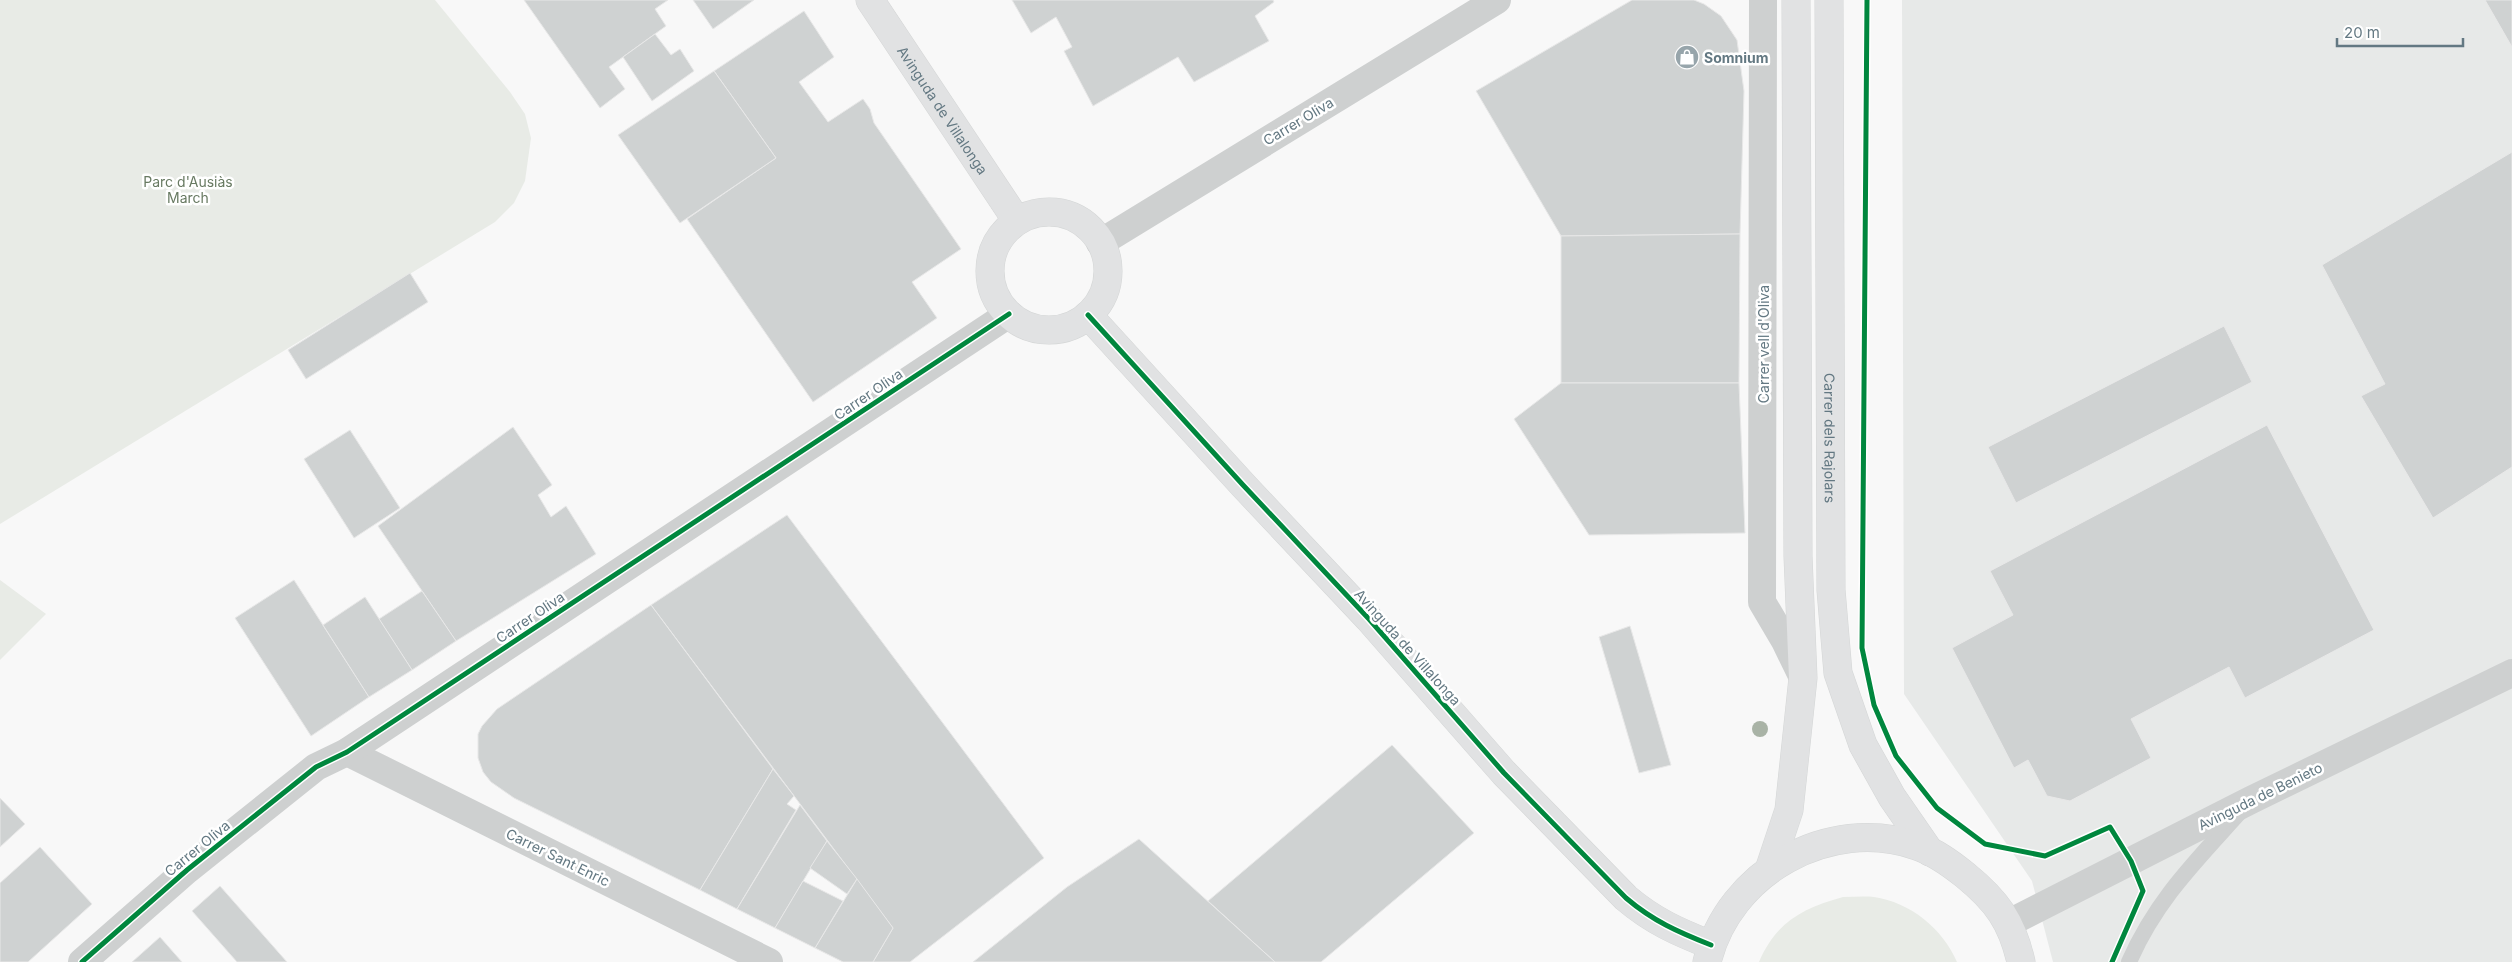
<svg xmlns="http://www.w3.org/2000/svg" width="2512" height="962" font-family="Inter,sans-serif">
	<rect width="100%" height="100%" fill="#f8f8f8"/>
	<!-- built -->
	<polygon fill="#e7e9e8" points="1902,0 2512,0 2512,962 2053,962 2032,881 1904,694"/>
	<!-- green -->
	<g fill="#e8ebe6">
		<polygon points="0,0 435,0 510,92 525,114 531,138 525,181 514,203 495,222 0,524"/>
		<polygon points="0,580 46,614 0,660"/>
		<path d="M1843,897C1853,897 1864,896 1874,897C1910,902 1943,929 1957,962H1759C1776,922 1803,908 1843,897Z"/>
	</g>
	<!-- building -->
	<g fill="#cfd2d2" stroke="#e8e8e8">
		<polygon points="524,0 668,0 655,9 666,26 609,67 625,89 600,108"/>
		<polygon points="693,0 754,0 713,29"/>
		<polygon points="1012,0 1273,0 1274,2 1255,16 1269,41 1194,82 1178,57 1093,106 1064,51 1072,47 1056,17 1031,33"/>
		<polygon points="1632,0 1694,0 1704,4 1721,16 1737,40 1744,91 1740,234 1561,236 1476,91"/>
		<polygon points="2485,0 2512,0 2512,47"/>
		<polygon points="804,11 834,57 799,82 828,122 863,99 870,109 874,123 961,249 912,282 937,318 813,402 687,219 776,158 714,71"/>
		<polygon points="655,34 671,55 680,49 694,71 652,101 623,57"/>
		<polygon points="714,71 776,158 680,223 618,135"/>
		<polygon points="2512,152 2512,467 2433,518 2361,396 2385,384 2322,265"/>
		<polygon points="1740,234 1739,383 1561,383 1561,236"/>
		<polygon points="410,273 428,302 306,379 288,350"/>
		<polygon points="2224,326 2252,382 2016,503 1988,447"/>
		<polygon points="1561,383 1739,383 1745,533 1589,535 1514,419"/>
		<polygon points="2267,425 2374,630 2245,698 2229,667 2131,719 2151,758 2070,801 2047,796 2028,760 2014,768 1952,648 2013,615 1990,571"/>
		<polygon points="513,427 552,485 538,495 551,517 566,506 596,554 456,641 378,526"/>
		<polygon points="350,430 400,508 354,538 304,459"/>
		<polygon points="787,515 1044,858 910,962 873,962 893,928 651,605"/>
		<polygon points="294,580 369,697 311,736 235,618"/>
		<polygon points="422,591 456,641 412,670 379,619"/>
		<polygon points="365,597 412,670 369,697 323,625"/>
		<polygon points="651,605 773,769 700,890 514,798 491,782 483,772 478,758 478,734 482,726 497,709"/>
		<polygon points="1630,626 1671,765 1639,773 1599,637"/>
		<polygon points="1392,745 1474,833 1321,962 1275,962 1208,901"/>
		<polygon points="773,769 794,796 787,804 796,810 737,909 700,890"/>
		<polygon points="0,798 25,824 0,847"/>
		<polygon points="800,805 827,841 775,928 737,909"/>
		<polygon points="1139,839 1275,962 973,962 1067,887"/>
		<polygon points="827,841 857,879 847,894 810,868"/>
		<polygon points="40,847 92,904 28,962 0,962 0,883"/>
		<polygon points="857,879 893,928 873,962 843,962 815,948"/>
		<polygon points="803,881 843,901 815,948 775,928"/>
		<polygon points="220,886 287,962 237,962 192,911"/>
		<polygon points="160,937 182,962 132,962"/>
	</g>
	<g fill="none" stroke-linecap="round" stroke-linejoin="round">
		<!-- secondary casing -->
		<g stroke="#d4d6d6" stroke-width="29">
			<g id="secondary">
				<path id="s1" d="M870,0L1017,221"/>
				<path id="s2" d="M1829,0L1831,590L1838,673L1863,745L1892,797L1930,852"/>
				<circle cx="1049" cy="271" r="59"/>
				<path d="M1088,315L1243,485L1369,619L1504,773L1626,898C1653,921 1678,932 1711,945"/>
				<polyline points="1770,867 1789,810 1803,678 1798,556 1796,0"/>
				<path d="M1707,962C1728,873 1829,815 1917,846C1935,852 1950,863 1965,875C1997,901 2012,922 2021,962"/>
			</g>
		</g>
		<!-- lane -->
		<path stroke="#ced0d0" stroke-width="16" d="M2129,962C2156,900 2196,861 2240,812"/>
		<!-- street -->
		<g stroke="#ced0d0" stroke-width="28">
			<polyline points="1763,0 1762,602 1785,641 1803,678"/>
			<polyline points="1100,243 1497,0"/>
			<polyline points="347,752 769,962"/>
			<polyline points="2009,923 2251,800 2512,673"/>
			<polyline points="82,962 187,870 316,767 347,752 1009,314"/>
		</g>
		<!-- secondary -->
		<use href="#secondary" stroke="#e1e2e3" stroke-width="28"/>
		<!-- cycleway casing -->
		<g stroke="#fff" stroke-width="8">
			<g id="cycleway">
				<polyline points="1867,0 1862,648 1874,705 1896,756 1937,808 1985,844 2045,856 2110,827 2131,861 2143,891 2112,962"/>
				<path d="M1088,315L1243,485L1369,619L1504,773L1626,898C1653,921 1678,932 1711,945"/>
				<polyline points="82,962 187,870 316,767 347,752 1009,314"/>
			</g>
		</g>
		<!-- cycleway -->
		<use href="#cycleway" stroke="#00873e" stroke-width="5"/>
	</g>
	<!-- trees -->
	<circle fill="#a9b3a6" cx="1760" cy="729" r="8"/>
	<!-- icons -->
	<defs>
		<g id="shop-disc" transform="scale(1.25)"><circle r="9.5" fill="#97a5ab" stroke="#fff"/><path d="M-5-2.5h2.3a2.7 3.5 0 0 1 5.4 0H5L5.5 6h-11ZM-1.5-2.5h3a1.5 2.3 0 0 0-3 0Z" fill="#fff"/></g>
	</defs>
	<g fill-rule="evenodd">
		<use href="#shop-disc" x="1687" y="57"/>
	</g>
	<g text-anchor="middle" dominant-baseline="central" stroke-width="5" stroke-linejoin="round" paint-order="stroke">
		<!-- poi labels -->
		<g font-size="14" font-weight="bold" fill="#637882" stroke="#fff" text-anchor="start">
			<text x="1704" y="57">Somnium</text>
		</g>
		<!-- street labels -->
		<g font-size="14" fill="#637882" stroke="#fff">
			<text stroke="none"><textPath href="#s1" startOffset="132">Avinguda de Villalonga</textPath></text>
			<text transform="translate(1298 121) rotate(-31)">Carrer Oliva</text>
			<text transform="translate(1763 344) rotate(-90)">Carrer vell d'Oliva</text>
			<text transform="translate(868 394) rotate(-34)">Carrer Oliva</text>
			<text stroke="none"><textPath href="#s2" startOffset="438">Carrer dels Rajolars</textPath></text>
			<text transform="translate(530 617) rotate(-34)">Carrer Oliva</text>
			<text transform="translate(1408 647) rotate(48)">Avinguda de Villalonga</text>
			<text transform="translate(2260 796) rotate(-26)">Avinguda de Benieto</text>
			<text transform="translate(197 848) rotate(-39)">Carrer Oliva</text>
			<text transform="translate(558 857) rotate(26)">Carrer Sant Enric</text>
		</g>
		<!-- park labels -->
		<g font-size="14" fill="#687a62" stroke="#fff">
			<text x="188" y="181">Parc d'Ausiàs<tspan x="188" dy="16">March</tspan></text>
		</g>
	</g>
	<!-- scale -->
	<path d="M2337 38v8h126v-8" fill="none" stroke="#637882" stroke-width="2.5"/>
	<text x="2344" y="38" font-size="15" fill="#637882" stroke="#ffffff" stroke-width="4" paint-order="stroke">20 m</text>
</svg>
